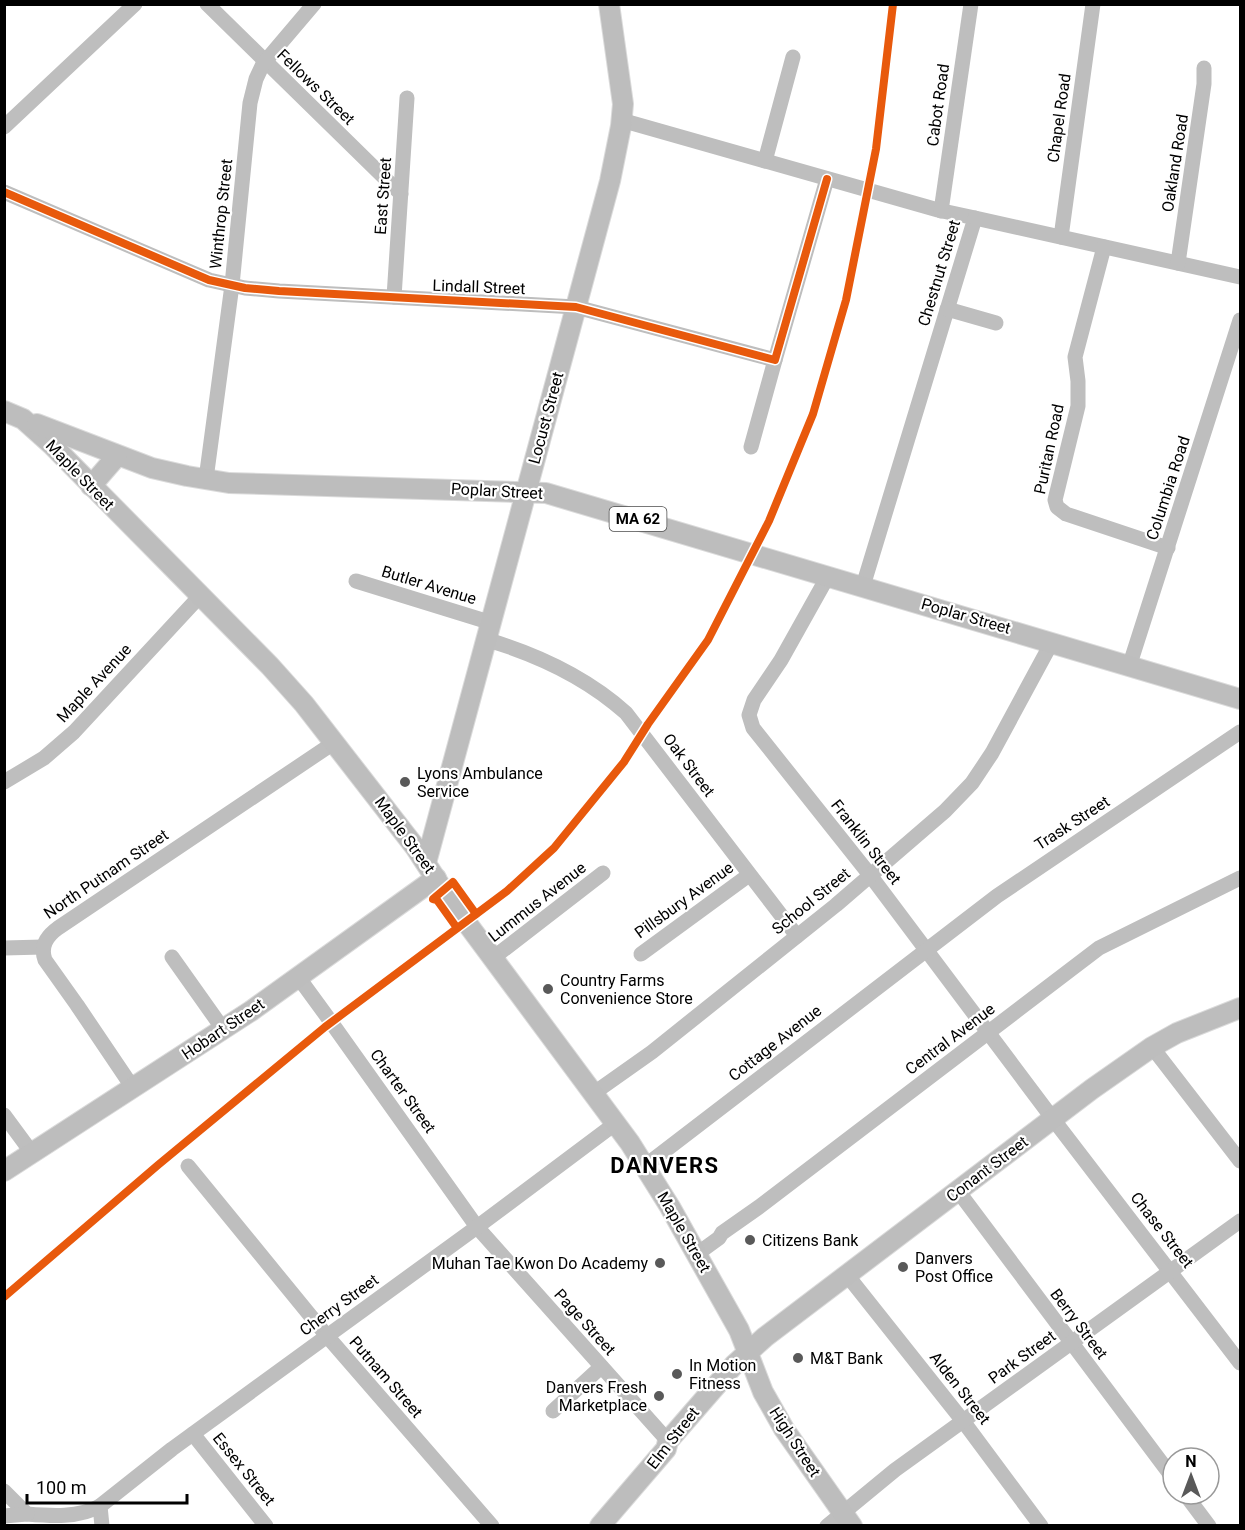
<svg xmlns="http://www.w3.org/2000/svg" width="1245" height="1530" font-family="Roboto,sans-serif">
	<rect width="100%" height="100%" fill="#fff"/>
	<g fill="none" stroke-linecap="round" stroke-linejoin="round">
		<!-- major casing -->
		<g stroke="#dbdbdb" stroke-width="22">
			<g id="major">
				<polyline points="4,411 23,419 52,445 270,666 304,704 415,847 449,899 630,1143 670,1207 739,1330 763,1392 784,1429 852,1526"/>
				<polyline points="37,424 152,468 187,476 229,483 546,493 1240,699"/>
				<polyline points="91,486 117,456"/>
				<polyline points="426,863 610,181 621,126 623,104 609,4"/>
				<polyline points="4,1171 251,1011 436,878"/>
				<polyline points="600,1526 666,1449 668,1441 734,1365 765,1337 1092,1089 1152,1047 1177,1033 1240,1008"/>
			</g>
		</g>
		<!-- minor -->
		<g stroke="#bebebe" stroke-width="15">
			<polyline points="207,4 401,194"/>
			<polyline points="621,120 938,210 975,218 863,586"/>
			<polyline points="4,127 135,4"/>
			<polyline points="765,161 793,57"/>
			<polyline points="4,192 209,280 245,288 279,291 576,307 775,360 827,179"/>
			<polyline points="941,211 971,4"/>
			<polyline points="975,218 1240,277"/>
			<polyline points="1061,237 1093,4"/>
			<polyline points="1104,247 1075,357 1078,381 1078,406 1055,500 1057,507 1066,514 1168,548"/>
			<polyline points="1178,263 1204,84 1204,68"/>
			<polyline points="394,297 407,98"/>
			<polyline points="947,309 996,323"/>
			<polyline points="751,447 775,360"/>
			<polyline points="206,479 232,285 250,103 256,79 263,64 314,4"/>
			<polyline points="828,576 781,660 754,700 749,715 753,728 870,875 1053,1119 1240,1363"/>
			<polyline points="356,581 492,623"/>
			<path d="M488,640C538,655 587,678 626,713L797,936"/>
			<polyline points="1129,667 1240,320"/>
			<polyline points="4,782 44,758 74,732 200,596"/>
			<polyline points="4,948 43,947"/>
			<polyline points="641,954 749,875"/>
			<polyline points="172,957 223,1029"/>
			<polyline points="493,958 603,873"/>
			<polyline points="296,979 304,985 331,1022 477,1227 668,1441"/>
			<polyline points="1152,1047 1240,1161"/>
			<path d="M133,1088L77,1005L45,960C40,946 47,936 58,928L335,742"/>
			<polyline points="594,1093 652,1052 836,905 945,811 972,783 992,753 1052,642"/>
			<polyline points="4,1115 32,1153"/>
			<polyline points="188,1166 327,1336 492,1526"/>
			<polyline points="645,1166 997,896 1240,732"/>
			<polyline points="958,1191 1173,1478"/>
			<polyline points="697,1254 719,1238 722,1233 759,1207 1099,948 1240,878"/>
			<polyline points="847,1275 963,1421 1041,1526"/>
			<polyline points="553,1411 601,1367"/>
			<polyline points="193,1434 266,1526"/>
			<path d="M4,1491L27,1514C51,1516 79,1518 100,1506"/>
			<polyline points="1185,1494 1209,1526"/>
			<polyline points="4,1516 27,1514"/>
			<polyline points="102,1526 100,1506 172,1449 477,1227 616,1123"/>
			<polyline points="827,1526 895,1470 1240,1221"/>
		</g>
		<!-- major -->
		<use href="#major" stroke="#bdbdbd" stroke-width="20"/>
		<!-- cycleway casing -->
		<g stroke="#fff" stroke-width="11">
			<g id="cycleway">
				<polyline points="4,192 209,280 245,288 279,291 576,307 775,360 827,179"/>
				<polyline points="457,928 437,900 433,899 453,882 476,914"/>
				<polyline points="4,1297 158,1165 325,1027 507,891 554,848 624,762 648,724 708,640 769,521 813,414 846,300 876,149 893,4"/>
			</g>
		</g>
		<!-- cycleway -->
		<use href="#cycleway" stroke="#e8590c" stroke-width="8"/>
	</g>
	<!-- markers -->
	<g fill="#595959" stroke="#fff" stroke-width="2">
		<circle cx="405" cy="782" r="6"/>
		<circle cx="548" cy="989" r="6"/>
		<circle cx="750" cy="1240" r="6"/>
		<circle cx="660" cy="1263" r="6"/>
		<circle cx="903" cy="1267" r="6"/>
		<circle cx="798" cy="1358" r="6"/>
		<circle cx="677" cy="1374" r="6"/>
		<circle cx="659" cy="1396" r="6"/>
	</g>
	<g text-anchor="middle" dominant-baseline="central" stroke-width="4.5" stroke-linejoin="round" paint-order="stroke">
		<!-- shield labels -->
		<rect fill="#fff" stroke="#4c4c4c" stroke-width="1.5" x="609.5" y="507" width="57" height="24" rx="4.5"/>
		<g font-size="15" font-weight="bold" fill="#000">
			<text x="638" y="519">MA 62</text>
		</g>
		<!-- street labels -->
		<g font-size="16" fill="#000" stroke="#fff">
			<text transform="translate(316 87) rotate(44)">Fellows Street</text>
			<text transform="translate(938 105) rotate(-82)">Cabot Road</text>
			<text transform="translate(1059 118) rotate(-82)">Chapel Road</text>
			<text transform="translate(1175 163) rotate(-81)">Oakland Road</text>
			<text transform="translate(383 196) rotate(-86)">East Street</text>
			<text transform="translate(221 214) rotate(-84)">Winthrop Street</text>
			<text transform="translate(939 273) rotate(-73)">Chestnut Street</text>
			<text transform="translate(479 287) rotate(2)">Lindall Street</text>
			<text transform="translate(546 418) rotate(-75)">Locust Street</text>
			<text transform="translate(1049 449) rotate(-78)">Puritan Road</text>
			<text transform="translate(80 475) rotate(46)">Maple Street</text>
			<text transform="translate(1168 488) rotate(-72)">Columbia Road</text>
			<text transform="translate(497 491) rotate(3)">Poplar Street</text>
			<text transform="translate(429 585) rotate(17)">Butler Avenue</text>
			<text transform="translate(966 616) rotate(16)">Poplar Street</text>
			<text transform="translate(94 683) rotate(-47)">Maple Avenue</text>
			<text transform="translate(689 765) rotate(53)">Oak Street</text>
			<text transform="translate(1072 823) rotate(-33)">Trask Street</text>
			<text transform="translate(405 835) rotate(54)">Maple Street</text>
			<text transform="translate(866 842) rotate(52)">Franklin Street</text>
			<text transform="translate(106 874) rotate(-34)">North Putnam Street</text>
			<text transform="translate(684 900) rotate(-36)">Pillsbury Avenue</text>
			<text transform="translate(811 901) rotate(-39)">School Street</text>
			<text transform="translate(537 902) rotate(-38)">Lummus Avenue</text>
			<text transform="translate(223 1029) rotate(-34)">Hobart Street</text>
			<text transform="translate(950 1039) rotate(-37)">Central Avenue</text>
			<text transform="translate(775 1043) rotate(-38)">Cottage Avenue</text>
			<text transform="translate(403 1091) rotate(54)">Charter Street</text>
			<text transform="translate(987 1169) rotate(-37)">Conant Street</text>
			<text transform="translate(1162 1230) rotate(52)">Chase Street</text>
			<text transform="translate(684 1232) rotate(60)">Maple Street</text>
			<text transform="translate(339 1305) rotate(-36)">Cherry Street</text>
			<text transform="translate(585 1322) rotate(48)">Page Street</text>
			<text transform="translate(1079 1324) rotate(53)">Berry Street</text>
			<text transform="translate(1022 1357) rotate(-36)">Park Street</text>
			<text transform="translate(386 1377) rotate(49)">Putnam Street</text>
			<text transform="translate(960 1388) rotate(52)">Alden Street</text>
			<text transform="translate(673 1438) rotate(-52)">Elm Street</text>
			<text transform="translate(795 1442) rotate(57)">High Street</text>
			<text transform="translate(244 1469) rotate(51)">Essex Street</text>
		</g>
		<!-- poi labels -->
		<g font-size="16" fill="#000" stroke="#fff" text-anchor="start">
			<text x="417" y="773">Lyons Ambulance<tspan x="417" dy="18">Service</tspan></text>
			<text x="560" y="980">Country Farms<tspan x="560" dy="18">Convenience Store</tspan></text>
			<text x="762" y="1240">Citizens Bank</text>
			<text x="915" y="1258">Danvers<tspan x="915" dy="18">Post Office</tspan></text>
			<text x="648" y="1263" text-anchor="end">Muhan Tae Kwon Do Academy</text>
			<text x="810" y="1358">M&amp;T Bank</text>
			<text x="689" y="1365">In Motion<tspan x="689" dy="18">Fitness</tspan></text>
			<text x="647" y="1387" text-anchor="end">Danvers Fresh<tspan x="647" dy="18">Marketplace</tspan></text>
		</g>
		<!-- district labels -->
		<g font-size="22" font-weight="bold" letter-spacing="1.5" fill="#000" stroke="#fff">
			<text x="665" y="1165">DANVERS</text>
		</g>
	</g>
	<!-- border -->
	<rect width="1245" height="1530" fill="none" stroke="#000000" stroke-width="12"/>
	<!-- north arrow -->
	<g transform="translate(1191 1476)"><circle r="28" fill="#ffffff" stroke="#999999" stroke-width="1.5"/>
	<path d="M0-4.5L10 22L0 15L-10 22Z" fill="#595959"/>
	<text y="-9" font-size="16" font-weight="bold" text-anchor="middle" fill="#000000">N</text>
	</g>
	<!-- scale -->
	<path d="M27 1494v9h160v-9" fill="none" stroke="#000000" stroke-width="3"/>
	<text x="36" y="1494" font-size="18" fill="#000000" stroke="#ffffff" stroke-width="4.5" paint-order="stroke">100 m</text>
</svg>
